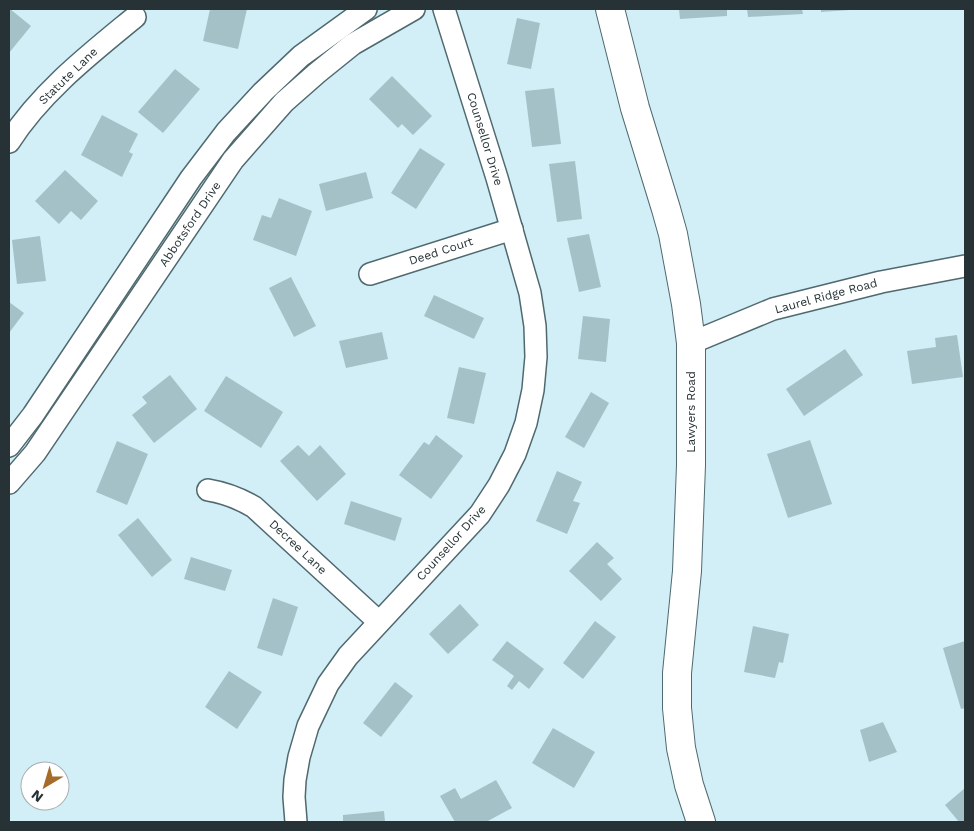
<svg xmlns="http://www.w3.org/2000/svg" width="974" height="831" font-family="'Work Sans',sans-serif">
	<rect width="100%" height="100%" fill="#d2eff7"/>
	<!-- building -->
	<g fill="#a4c1c8">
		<polygon points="9,9 10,9 31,26 9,53"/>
		<polygon points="210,9 247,9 238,49 203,41"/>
		<polygon points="679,9 727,9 727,16 680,19"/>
		<polygon points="747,9 802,9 803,14 748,17"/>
		<polygon points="821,9 849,9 850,10 821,12"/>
		<polygon points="517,18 540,23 531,69 507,64"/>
		<polygon points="175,69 200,89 163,133 138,112"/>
		<polygon points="392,76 432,116 413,135 402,124 398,128 369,99"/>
		<polygon points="554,88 561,144 532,147 525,91"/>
		<polygon points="102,115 138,134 129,152 133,154 122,177 81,155"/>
		<polygon points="420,148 445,164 416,209 391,193"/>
		<polygon points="575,161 582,219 557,222 549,164"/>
		<polygon points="65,170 98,201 81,220 71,211 59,224 35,201"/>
		<polygon points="366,172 373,198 326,211 319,184"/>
		<polygon points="279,198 312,211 296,256 253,240 262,215 271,218"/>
		<polygon points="589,234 601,287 579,292 567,238"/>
		<polygon points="40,236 46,281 17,284 12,240"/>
		<polygon points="291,277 316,326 294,337 269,288"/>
		<polygon points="434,295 484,318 474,339 424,316"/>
		<polygon points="9,302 24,313 9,333"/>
		<polygon points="583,316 610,319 606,362 578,359"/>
		<polygon points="382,332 388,359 346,368 339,341"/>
		<polygon points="957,335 963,377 912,384 907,351 936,347 935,338"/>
		<polygon points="845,349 863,375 804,416 786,389"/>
		<polygon points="459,367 486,373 474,424 447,418"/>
		<polygon points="170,375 197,409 154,443 132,415 147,403 142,397"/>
		<polygon points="226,376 283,412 261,448 204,411"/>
		<polygon points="591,392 609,403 584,448 565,437"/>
		<polygon points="436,435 463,456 431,499 399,475 424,442 429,445"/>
		<polygon points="810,440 832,504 788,518 767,454"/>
		<polygon points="117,441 148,454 127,505 96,492"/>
		<polygon points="298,445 309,456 320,445 346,474 317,501 280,461"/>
		<polygon points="557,471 582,482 573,501 580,503 567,534 536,521"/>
		<polygon points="351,501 402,518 395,541 344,524"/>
		<polygon points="138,518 172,560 152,577 118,535"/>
		<polygon points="597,542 614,558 607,564 622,579 601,601 569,571"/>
		<polygon points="191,557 232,570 225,591 184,579"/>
		<polygon points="273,598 298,607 282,656 257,648"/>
		<polygon points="460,604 479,625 448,654 429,634"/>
		<polygon points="595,621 616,637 583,679 563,663"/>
		<polygon points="753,626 789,634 783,663 779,662 775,678 744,672"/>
		<polygon points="507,641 544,669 529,689 519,681 512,690 507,686 514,676 492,660"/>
		<polygon points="965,641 965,708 961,709 943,648"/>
		<polygon points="229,671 262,692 237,729 205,707"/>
		<polygon points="395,682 413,696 381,737 363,723"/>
		<polygon points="883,722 897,752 869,762 860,730"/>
		<polygon points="553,728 595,752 574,788 532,763"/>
		<polygon points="496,780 512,808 486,822 455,822 440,796 455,788 461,799"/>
		<polygon points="965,788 965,822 959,822 945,805"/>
		<polygon points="384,811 385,822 343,822 343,815"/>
	</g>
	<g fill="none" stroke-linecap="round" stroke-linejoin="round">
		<!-- minor casing -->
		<g stroke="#4f696f" stroke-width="24">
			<g id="minor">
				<path d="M9,142C41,92 90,54 135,17"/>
				<polyline points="370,274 512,229"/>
				<polyline points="691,343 773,309 881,282 965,266"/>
				<polyline points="9,446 33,415 191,178 226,132 263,92 301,56 366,9"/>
				<polyline points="9,483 35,453 233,160 284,102 317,73 353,44 414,9"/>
				<path d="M208,490C226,493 239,498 254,507L379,622"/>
				<polyline points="296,822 294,797 295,780 299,757 308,726 328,684 348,656 480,514 499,485 515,454 526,423 533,390 536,357 535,326 530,293 497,178 444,9"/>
			</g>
		</g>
		<!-- major casing -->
		<g stroke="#4f696f" stroke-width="30">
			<polyline id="major" points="610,9 635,108 666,209 673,234 686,304 691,343 691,465 687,571 677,673 677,708 681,748 689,785 701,822"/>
		</g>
		<!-- minor -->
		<use href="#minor" stroke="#fff" stroke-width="21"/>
		<!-- major -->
		<use href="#major" stroke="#fff" stroke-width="28"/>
	</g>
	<g text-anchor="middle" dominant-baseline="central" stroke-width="5" stroke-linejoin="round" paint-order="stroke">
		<!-- street labels -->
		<g font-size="12" fill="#263235" stroke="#fff">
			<text transform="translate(68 76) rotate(-44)">Statute Lane</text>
			<text transform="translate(485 139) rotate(73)">Counsellor Drive</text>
			<text transform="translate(190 224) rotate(-56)">Abbotsford Drive</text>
			<text transform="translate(441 251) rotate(-18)">Deed Court</text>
			<text transform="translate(826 296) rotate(-15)">Laurel Ridge Road</text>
			<text transform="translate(691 412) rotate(-90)">Lawyers Road</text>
			<text transform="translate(451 543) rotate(-48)">Counsellor Drive</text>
			<text transform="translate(298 547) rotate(43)">Decree Lane</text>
		</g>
	</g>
	<!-- border -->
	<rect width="974" height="831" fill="none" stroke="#263235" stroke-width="20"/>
	<!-- north arrow -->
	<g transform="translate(45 786) rotate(218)"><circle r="24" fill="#ffffff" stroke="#a8adae"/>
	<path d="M0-4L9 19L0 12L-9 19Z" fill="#a56b2b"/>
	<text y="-8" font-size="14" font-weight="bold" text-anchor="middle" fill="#263235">N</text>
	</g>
</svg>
